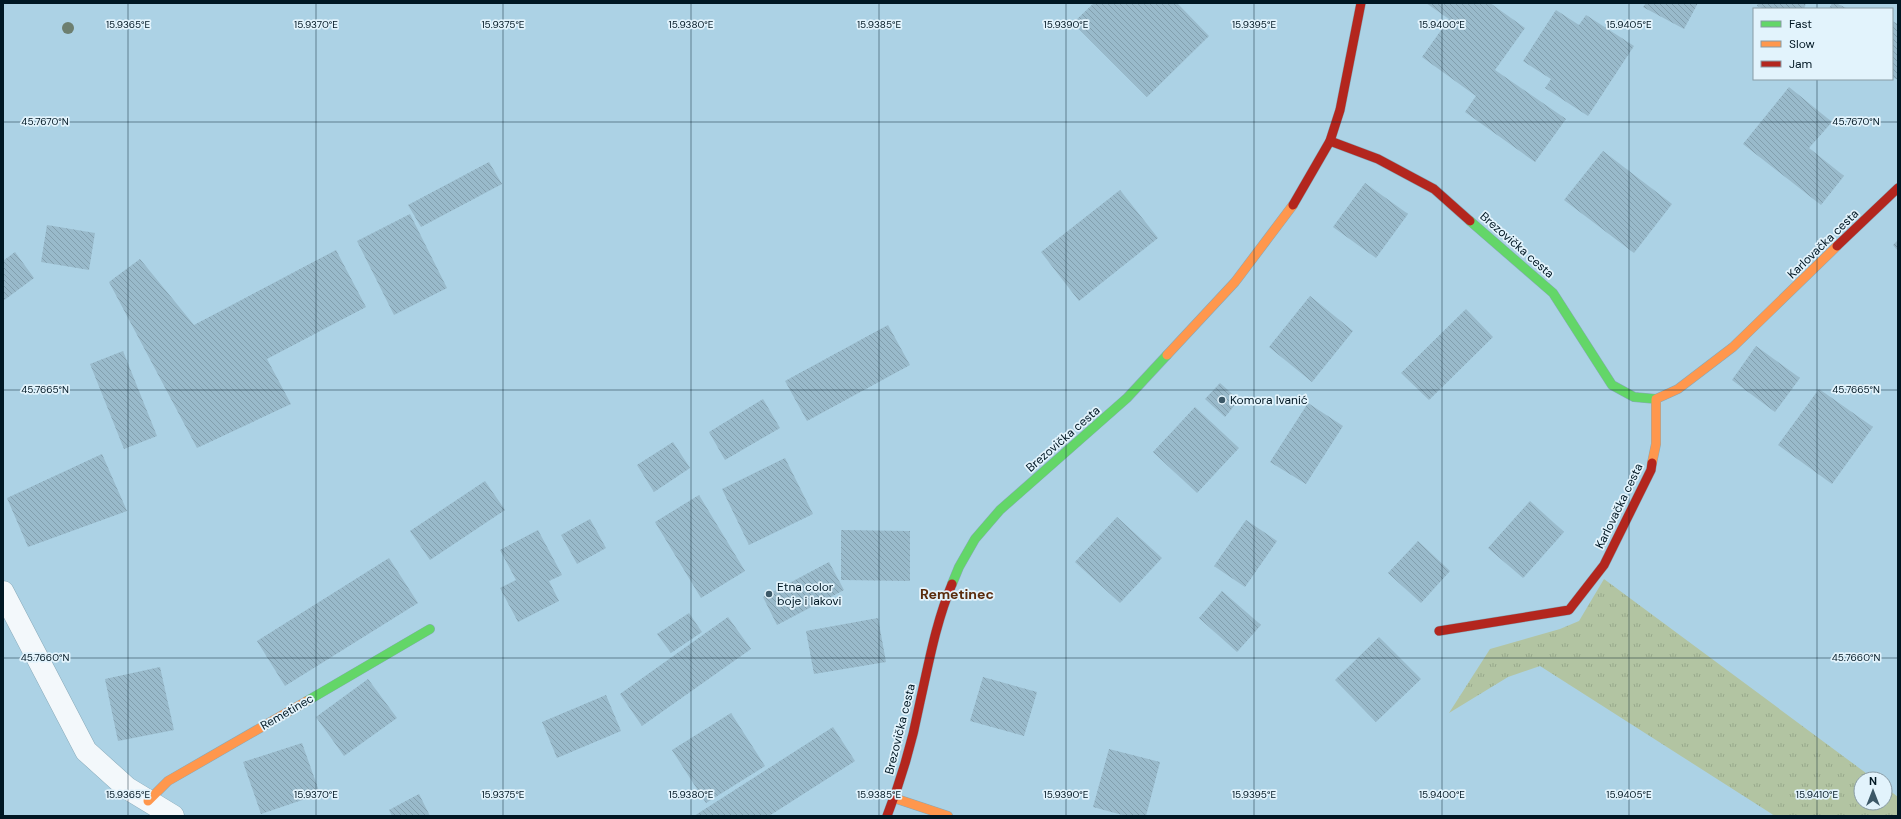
<svg xmlns="http://www.w3.org/2000/svg" width="1901" height="819" font-family="'DM Sans',sans-serif">
	<defs>
		<pattern id="grass-tufts" width="24" height="20" patternUnits="userSpaceOnUse"><rect width="24" height="20" fill="#b2c4a2"/><path d="M3 7l-1-3M5 7V3M7 7l1-3M15 17l-1-3M17 17v-4M19 17l1-3" fill="none" stroke="#97a88b"/></pattern>
		<pattern id="building-back-hatch" width="6" height="6" patternUnits="userSpaceOnUse"><rect width="6" height="6" fill="#99bacb"/><path d="M-1 5l2 2M0 0l6 6M5-1l2 2" fill="none" stroke="#829fae"/></pattern>
	</defs>
	<rect width="100%" height="100%" fill="#acd2e5"/>
	<!-- grass -->
	<polygon fill="url(#grass-tufts)" points="1604,579 1874,779 1861,779 1861,803 1885,803 1885,787 1898,797 1898,816 1775,816 1540,666 1508,677 1449,713 1490,649 1560,629 1579,621"/>
	<!-- building -->
	<g fill="url(#building-back-hatch)">
		<polygon points="1094,3 1177,3 1209,36 1147,97 1073,23"/>
		<polygon points="1426,3 1490,3 1525,28 1495,70 1566,119 1535,162 1465,112 1476,96 1422,57 1449,19"/>
		<polygon points="1646,3 1698,3 1684,29 1643,7"/>
		<polygon points="1758,3 1806,3 1804,9 1765,9 1757,6"/>
		<polygon points="1832,3 1836,3 1848,9 1829,9"/>
		<polygon points="1556,10 1579,25 1586,15 1634,46 1588,116 1545,88 1551,79 1523,61"/>
		<polygon points="1892,21 1898,24 1898,80 1892,77"/>
		<polygon points="1789,87 1832,122 1809,148 1844,176 1821,205 1743,144"/>
		<polygon points="1603,151 1672,204 1634,253 1564,200"/>
		<polygon points="489,162 502,184 421,227 408,205"/>
		<polygon points="1365,183 1408,214 1376,258 1333,227"/>
		<polygon points="1120,190 1158,238 1079,301 1041,252"/>
		<polygon points="410,214 447,288 394,315 357,241"/>
		<polygon points="47,225 95,233 89,270 41,262"/>
		<polygon points="1898,240 1898,251 1893,245"/>
		<polygon points="336,250 366,307 267,359 291,404 197,448 109,282 140,259 194,325"/>
		<polygon points="15,252 34,278 3,301 3,261"/>
		<polygon points="1310,296 1353,331 1312,382 1269,347"/>
		<polygon points="1466,309 1493,337 1429,400 1401,373"/>
		<polygon points="888,325 910,365 807,421 785,381"/>
		<polygon points="1756,346 1800,378 1775,412 1732,380"/>
		<polygon points="123,351 157,436 124,449 90,364"/>
		<polygon points="1220,383 1239,400 1225,417 1205,399"/>
		<polygon points="1819,389 1873,427 1832,484 1778,445"/>
		<polygon points="763,399 780,428 725,460 709,432"/>
		<polygon points="1308,403 1343,426 1306,484 1270,462"/>
		<polygon points="1195,407 1239,448 1197,493 1153,452"/>
		<polygon points="673,442 690,468 654,492 637,465"/>
		<polygon points="102,454 127,511 28,547 7,498"/>
		<polygon points="785,458 813,514 749,545 722,489"/>
		<polygon points="485,481 505,510 430,560 410,531"/>
		<polygon points="699,495 745,571 701,598 655,522"/>
		<polygon points="1530,501 1564,532 1523,578 1488,548"/>
		<polygon points="1117,517 1162,558 1120,603 1075,562"/>
		<polygon points="590,519 606,548 577,564 561,535"/>
		<polygon points="1246,520 1277,541 1245,587 1214,566"/>
		<polygon points="538,530 562,575 549,581 559,601 518,622 500,588 516,580 500,550"/>
		<polygon points="841,530 910,531 910,581 841,580"/>
		<polygon points="1418,541 1450,571 1421,603 1388,573"/>
		<polygon points="389,558 418,603 285,686 257,641"/>
		<polygon points="829,562 844,590 777,625 763,597"/>
		<polygon points="1222,591 1261,625 1237,652 1199,618"/>
		<polygon points="689,613 702,632 671,653 657,634"/>
		<polygon points="728,617 751,649 642,726 620,694"/>
		<polygon points="878,618 886,662 814,674 806,631"/>
		<polygon points="1379,637 1421,679 1376,722 1335,680"/>
		<polygon points="160,667 174,730 118,741 105,679"/>
		<polygon points="983,677 1037,692 1024,736 970,721"/>
		<polygon points="368,679 397,718 344,756 316,717"/>
		<polygon points="606,695 621,731 557,758 542,722"/>
		<polygon points="731,713 765,766 706,803 672,750"/>
		<polygon points="833,727 855,761 769,816 694,816"/>
		<polygon points="302,743 320,794 261,814 243,762"/>
		<polygon points="1109,749 1160,762 1146,816 1126,816 1093,807"/>
		<polygon points="419,794 430,816 392,816 389,810"/>
	</g>
	<g fill="none" stroke-linecap="round" stroke-linejoin="round">
		<!-- street casing -->
		<g stroke="#86a9b9" stroke-width="23">
			<polyline id="street" points="3,592 86,751 127,788 173,816"/>
		</g>
		<!-- fast casing -->
		<g stroke="#86a9b9" stroke-width="10">
			<g id="fast">
				<polyline points="1470,221 1553,293 1612,385 1634,397 1656,399"/>
				<polyline points="952,584 959,567 975,539 1000,510 1127,398 1167,355"/>
				<polyline points="307,701 430,629"/>
			</g>
		</g>
		<!-- slow casing -->
		<g stroke="#86a9b9" stroke-width="10">
			<g id="slow">
				<polyline points="1167,355 1235,282 1293,205"/>
				<polyline points="1652,463 1656,444 1656,399 1678,389 1733,347 1837,246"/>
				<polyline points="894,798 948,816"/>
				<polyline points="148,801 168,781 307,701"/>
			</g>
		</g>
		<!-- jam casing -->
		<g stroke="#86a9b9" stroke-width="10">
			<g id="jam">
				<polyline points="1330,141 1378,159 1434,189 1470,221"/>
				<polyline points="1293,205 1330,141 1340,110 1361,3"/>
				<polyline points="1837,246 1898,188"/>
				<polyline points="1439,631 1569,610 1604,565 1651,470 1652,463"/>
				<path d="M887,816C901,780 913,739 920,702C929,662 936,622 952,584"/>
			</g>
		</g>
		<!-- street -->
		<use href="#street" stroke="#f3f8fb" stroke-width="22"/>
		<!-- fast -->
		<use href="#fast" stroke="#63d668" stroke-width="9"/>
		<!-- slow -->
		<use href="#slow" stroke="#ff974d" stroke-width="9"/>
		<!-- jam -->
		<use href="#jam" stroke="#b3261e" stroke-width="9"/>
	</g>
	<!-- trees -->
	<circle fill="#6d7f70" cx="68" cy="28" r="6"/>
	<!-- ticks -->
	<path fill="none" stroke="#001723" stroke-width="1" stroke-opacity="0.45" d="M128,3V816M316,3V816M503,3V816M691,3V816M879,3V816M1066,3V816M1254,3V816M1442,3V816M1629,3V816M1817,3V9M1817,79V816M3,122H1898M3,390H1898M3,658H1898"/>
	<!-- markers -->
	<g fill="#3c5867" stroke="#e2f3fc" stroke-width="1.5">
		<circle cx="1222" cy="400" r="4"/>
		<circle cx="769" cy="594" r="4"/>
	</g>
	<g text-anchor="middle" dominant-baseline="central" stroke-width="3.5" stroke-linejoin="round" paint-order="stroke">
		<!-- street labels -->
		<g font-size="12" fill="#001723" stroke="#e2f3fc">
			<text transform="translate(1823 244) rotate(-44)">Karlovačka cesta</text>
			<text transform="translate(1517 245) rotate(41)">Brezovička cesta</text>
			<text transform="translate(1063 439) rotate(-41)">Brezovička cesta</text>
			<text transform="translate(1619 506) rotate(-64)">Karlovačka cesta</text>
			<text transform="translate(287 712) rotate(-30)">Remetinec</text>
			<text transform="translate(900 729) rotate(-76)">Brezovička cesta</text>
		</g>
		<!-- poi labels -->
		<g font-size="12" fill="#001723" stroke="#e2f3fc" text-anchor="start">
			<text x="1230" y="400">Komora Ivanić</text>
			<text x="777" y="587">Etna color<tspan x="777" dy="14">boje i lakovi</tspan></text>
		</g>
		<!-- quarter labels -->
		<g font-size="14" font-weight="bold" fill="#5b2c0d" stroke="#e2f3fc">
			<text x="957" y="594">Remetinec</text>
		</g>
	</g>
	<g font-size="10" text-anchor="middle" fill="#001723" stroke="#e2f3fc" stroke-width="3.5" stroke-linejoin="round" paint-order="stroke">
		<text x="128" y="28">15.9365°E</text>
		<text x="316" y="28">15.9370°E</text>
		<text x="503" y="28">15.9375°E</text>
		<text x="691" y="28">15.9380°E</text>
		<text x="879" y="28">15.9385°E</text>
		<text x="1066" y="28">15.9390°E</text>
		<text x="1254" y="28">15.9395°E</text>
		<text x="1442" y="28">15.9400°E</text>
		<text x="1629" y="28">15.9405°E</text>
		<text x="45" y="125">45.7670°N</text>
		<text x="1856" y="125">45.7670°N</text>
		<text x="45" y="393">45.7665°N</text>
		<text x="1856" y="393">45.7665°N</text>
		<text x="45" y="661">45.7660°N</text>
		<text x="1856" y="661">45.7660°N</text>
		<text x="128" y="798">15.9365°E</text>
		<text x="316" y="798">15.9370°E</text>
		<text x="503" y="798">15.9375°E</text>
		<text x="691" y="798">15.9380°E</text>
		<text x="879" y="798">15.9385°E</text>
		<text x="1066" y="798">15.9390°E</text>
		<text x="1254" y="798">15.9395°E</text>
		<text x="1442" y="798">15.9400°E</text>
		<text x="1629" y="798">15.9405°E</text>
		<text x="1817" y="798">15.9410°E</text>
	</g>
	<!-- border -->
	<rect width="1901" height="819" fill="none" stroke="#001723" stroke-width="8"/>
	<!-- legend -->
	<rect x="1753" y="8" width="140" height="72" fill="#e2f3fc" stroke="#889ba5"/>
	<rect x="1761" y="21" width="20" height="6" fill="#63d668" stroke="#889ba5"/>
	<text x="1789" y="28" font-size="12" fill="#001723">Fast</text>
	<rect x="1761" y="41" width="20" height="6" fill="#ff974d" stroke="#889ba5"/>
	<text x="1789" y="48" font-size="12" fill="#001723">Slow</text>
	<rect x="1761" y="61" width="20" height="6" fill="#b3261e" stroke="#889ba5"/>
	<text x="1789" y="68" font-size="12" fill="#001723">Jam</text>
	<!-- north arrow -->
	<g transform="translate(1873 791)"><circle r="19" fill="#e2f3fc" stroke="#889ba5"/>
	<path d="M0-3L7 15L0 10L-7 15Z" fill="#3c5867"/>
	<text y="-6" font-size="11" font-weight="bold" text-anchor="middle" fill="#001723">N</text>
	</g>
</svg>
